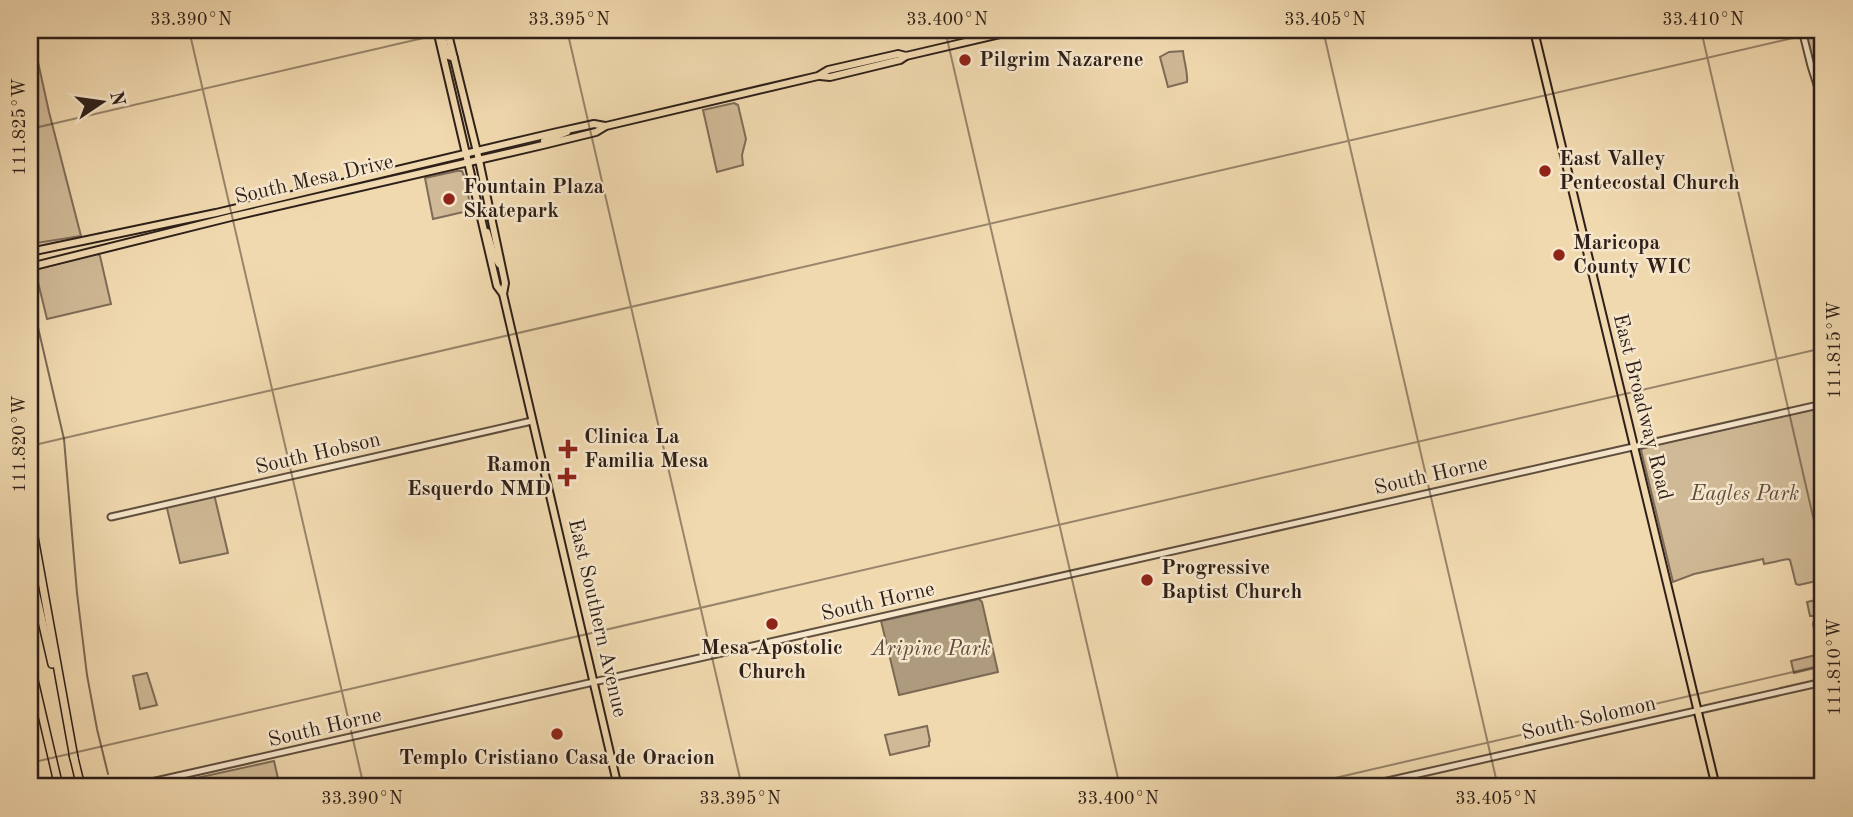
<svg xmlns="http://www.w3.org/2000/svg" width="1853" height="817" font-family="'Old Standard TT',serif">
	<rect width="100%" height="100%" fill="#f1d9af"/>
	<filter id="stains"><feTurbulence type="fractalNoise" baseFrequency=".00286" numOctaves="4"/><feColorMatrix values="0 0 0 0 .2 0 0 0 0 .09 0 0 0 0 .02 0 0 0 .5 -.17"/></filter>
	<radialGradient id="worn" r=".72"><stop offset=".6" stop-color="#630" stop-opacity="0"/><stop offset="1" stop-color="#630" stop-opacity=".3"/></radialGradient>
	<!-- green -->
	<g fill="#d0b996" stroke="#7e6c58" stroke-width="2">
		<polygon points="30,30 31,30 49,112 81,236 30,244"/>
		<polygon points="1805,30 1823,30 1823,98"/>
		<path d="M1183,51C1184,62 1188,72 1187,82L1168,87L1160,57L1169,52Z"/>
		<polygon points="734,103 738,105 746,139 742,155 743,165 717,172 703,110"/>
		<path d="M457,171H462C468,183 467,198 472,210L433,219L425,178Z"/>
		<polygon points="97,253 100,256 111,304 47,319 35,270"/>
		<polygon points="1823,407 1823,589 1821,580 1799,585 1796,584 1790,560 1788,559 1764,564 1763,559 1694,574 1673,582 1641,450 1643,448"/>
		<polygon points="214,494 228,553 180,563 166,504"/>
		<polygon points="1823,595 1823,666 1794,673 1791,661 1820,654 1813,624 1815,616 1810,616 1807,602 1820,599"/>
		<polygon points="147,673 157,705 140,709 133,676"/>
		<polygon points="927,726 930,741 929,742 929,746 890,755 885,735"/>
		<polygon points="274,761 280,787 155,787"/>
	</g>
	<!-- water -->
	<polygon fill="#ae9a7c" stroke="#7a6954" stroke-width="2" points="979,599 982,602 998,672 899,695 881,621"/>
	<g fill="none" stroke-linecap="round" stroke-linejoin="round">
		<!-- stream -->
		<polyline stroke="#7a6954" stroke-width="2" points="30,293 64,439 77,593 87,675 97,729 108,774"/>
		<!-- minor casing -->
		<g stroke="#5e4e3e" stroke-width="9">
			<g id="minor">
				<polyline points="1802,30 1811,66 1823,104"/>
				<polyline points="111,517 532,421"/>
				<path d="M129,787C695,664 1258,530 1823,404"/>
				<polyline points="1361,787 1823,682"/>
			</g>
		</g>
		<!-- major casing -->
		<g stroke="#2d1f19" stroke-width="10">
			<g id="major">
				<polyline points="437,30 497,286 503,294"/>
				<polyline points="447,30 479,160 505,283 503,294 618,787"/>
				<polyline points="1532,30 1535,35 1716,787"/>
				<polyline points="441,32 448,56 454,58"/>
				<polyline points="820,76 830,77 900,60 906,56"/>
				<polyline points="544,141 567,132"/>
				<polyline points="487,232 494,256 499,264"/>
				<polyline points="30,252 216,213 553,133 594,124 605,126"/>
				<polyline points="30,267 231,217 543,145 596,132 606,126 818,76 828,70 898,54 906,56 1017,30"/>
			</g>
		</g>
		<!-- highway casing -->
		<g stroke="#2d1f19" stroke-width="10">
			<g id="highway">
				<polyline points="30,515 74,758"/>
				<polyline points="30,569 52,664"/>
				<polyline points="30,663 59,787"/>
				<polyline points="73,754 81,787"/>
			</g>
		</g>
		<!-- minor -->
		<use href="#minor" stroke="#f6e6cb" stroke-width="5"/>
		<!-- major -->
		<use href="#major" stroke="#f1d9af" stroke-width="6"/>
		<!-- highway -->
		<use href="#highway" stroke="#f1d9af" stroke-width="7"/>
	</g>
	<!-- ticks -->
	<path fill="none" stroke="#2d1f19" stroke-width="2" stroke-opacity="0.45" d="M189,30L364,787M567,30L742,787M945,30L1120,787M1323,30L1498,787M1701,30L1823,560M30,129L458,30M30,446L1823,31M30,763L1823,348M1296,787L1823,665"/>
	<!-- markers -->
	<g fill="#8f2418" stroke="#f6e6cb" stroke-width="2.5">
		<circle cx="965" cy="60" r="7"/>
		<circle cx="1545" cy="171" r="7"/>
		<circle cx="449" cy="199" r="7"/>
		<circle cx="1559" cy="255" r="7"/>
		<path d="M564.5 438.5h7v7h7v7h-7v7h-7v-7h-7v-7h7z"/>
		<path d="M563.5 466.5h7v7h7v7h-7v7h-7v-7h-7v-7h7z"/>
		<circle cx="1147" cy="580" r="7"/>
		<circle cx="772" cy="624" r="7"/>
		<circle cx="557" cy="734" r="7"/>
	</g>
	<g text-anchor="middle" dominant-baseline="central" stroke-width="5" stroke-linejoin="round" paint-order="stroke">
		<!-- poi labels -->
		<g font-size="21" font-weight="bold" fill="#2d1f19" stroke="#f6e6cb" text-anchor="start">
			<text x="979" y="60">Pilgrim Nazarene</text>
			<text x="1559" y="159">East Valley<tspan x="1559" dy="24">Pentecostal Church</tspan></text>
			<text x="463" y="187">Fountain Plaza<tspan x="463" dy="24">Skatepark</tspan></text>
			<text x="1573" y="243">Maricopa<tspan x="1573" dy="24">County WIC</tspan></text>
			<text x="584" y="437">Clinica La<tspan x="584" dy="24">Familia Mesa</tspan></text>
			<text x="551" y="465" text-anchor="end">Ramon<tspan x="551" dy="24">Esquerdo NMD</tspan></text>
			<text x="1161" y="568">Progressive<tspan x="1161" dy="24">Baptist Church</tspan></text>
			<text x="772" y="648" text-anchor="middle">Mesa Apostolic<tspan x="772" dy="24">Church</tspan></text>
			<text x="557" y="758" text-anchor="middle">Templo Cristiano Casa de Oracion</text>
		</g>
		<!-- street labels -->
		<g font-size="21" fill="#2d1f19" stroke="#f6e6cb">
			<text transform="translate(314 180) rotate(-13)">South Mesa Drive</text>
			<text transform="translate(1642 407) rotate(76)">East Broadway Road</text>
			<text transform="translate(318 454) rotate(-13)">South Hobson</text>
			<text transform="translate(1431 476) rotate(-13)">South Horne</text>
			<text transform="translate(878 602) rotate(-13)">South Horne</text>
			<text transform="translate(597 618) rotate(77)">East Southern Avenue</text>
			<text transform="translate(1589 719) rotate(-13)">South Solomon</text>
			<text transform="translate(325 728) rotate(-13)">South Horne</text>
		</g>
		<!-- park labels -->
		<g font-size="21" font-style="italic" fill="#5e4d3e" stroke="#f6e6cb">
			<text x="1745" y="494">Eagles Park</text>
			<text x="931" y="649">Aripine Park</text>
		</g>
	</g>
	<!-- margin -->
	<rect width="1853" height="817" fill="none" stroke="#f1d9af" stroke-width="77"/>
	<!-- north arrow -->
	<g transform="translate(102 102) rotate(77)" stroke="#f6e6cb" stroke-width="5" paint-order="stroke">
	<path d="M0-5L12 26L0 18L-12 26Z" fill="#2d1f19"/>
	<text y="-10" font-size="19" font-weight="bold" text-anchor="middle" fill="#2d1f19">N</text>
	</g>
	<rect x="38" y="38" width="1776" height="740" fill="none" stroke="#2d1f19" stroke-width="2.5"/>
	<g font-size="18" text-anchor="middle" fill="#2d1f19">
		<text x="191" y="25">33.390°N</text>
		<text x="569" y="25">33.395°N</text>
		<text x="947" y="25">33.400°N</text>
		<text x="1325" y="25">33.405°N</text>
		<text x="1703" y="25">33.410°N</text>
		<text transform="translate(19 127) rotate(-90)" y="6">111.825°W</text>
		<text transform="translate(1834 350) rotate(-90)" y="6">111.815°W</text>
		<text transform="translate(19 444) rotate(-90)" y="6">111.820°W</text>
		<text transform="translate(1834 667) rotate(-90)" y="6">111.810°W</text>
		<text x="362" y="804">33.390°N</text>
		<text x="740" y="804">33.395°N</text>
		<text x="1118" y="804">33.400°N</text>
		<text x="1496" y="804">33.405°N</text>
	</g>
	<rect width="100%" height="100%" filter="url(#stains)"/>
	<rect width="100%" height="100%" fill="url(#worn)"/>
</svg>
